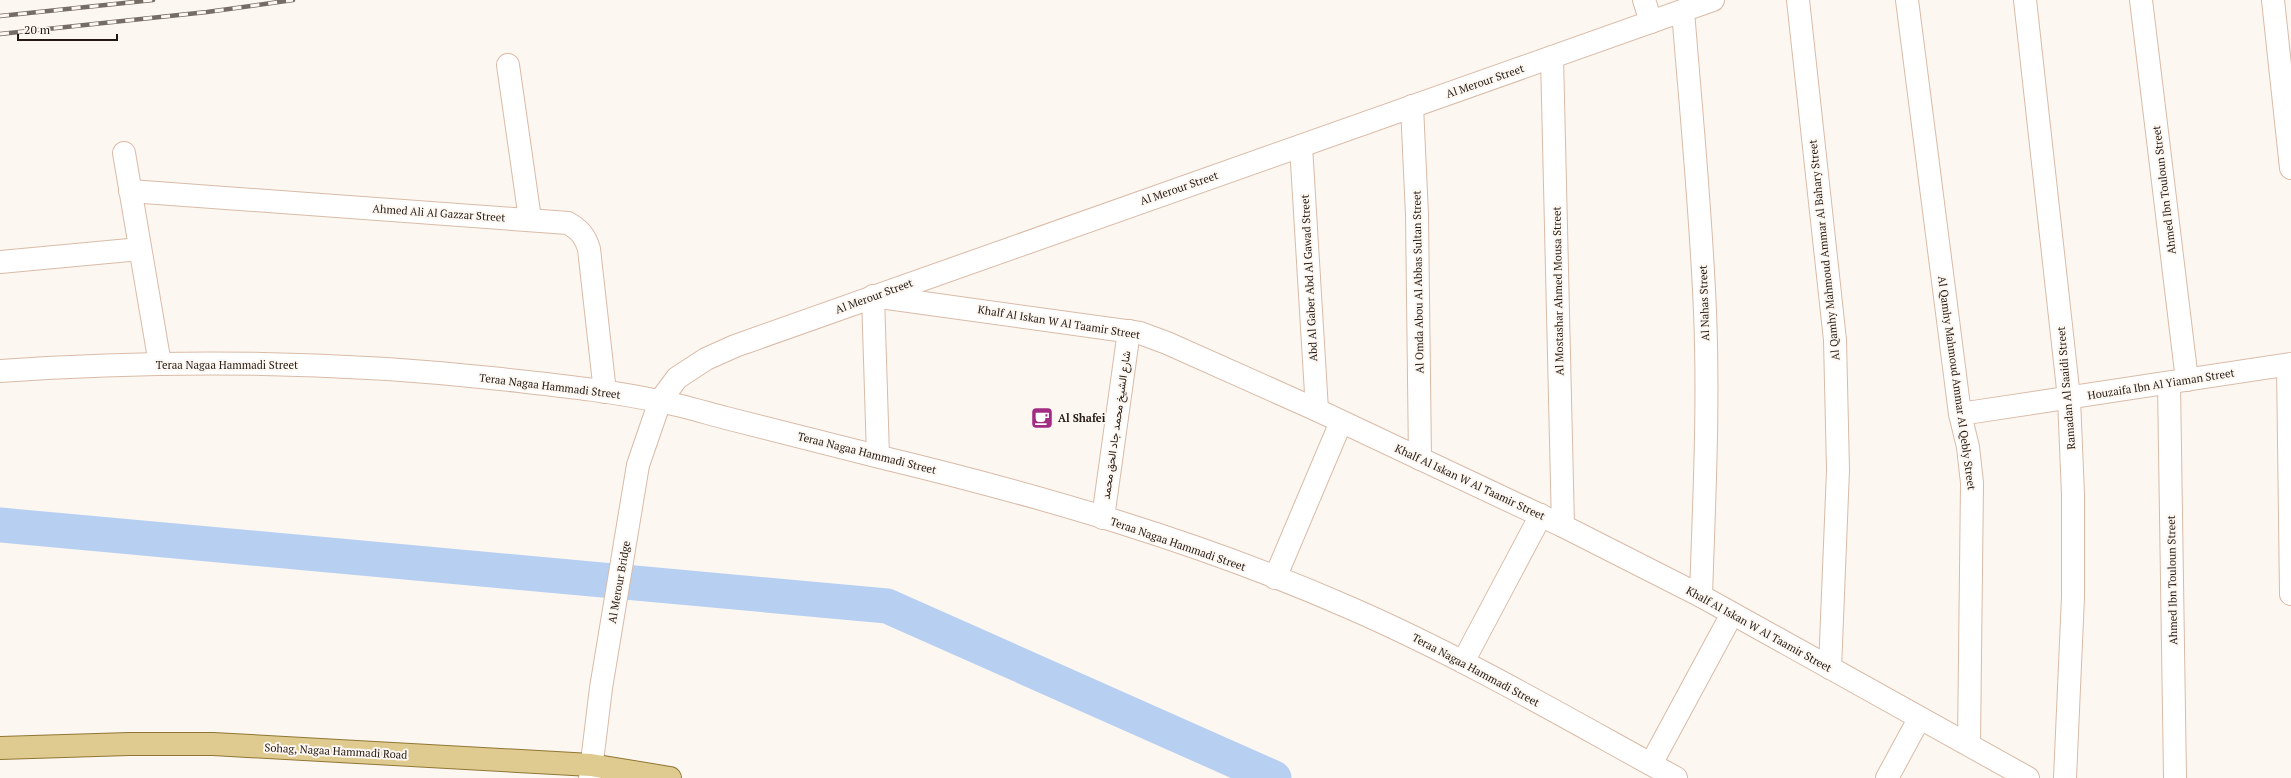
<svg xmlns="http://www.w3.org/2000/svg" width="2291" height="778" font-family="'PT Serif',Vazirmatn,serif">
	<rect width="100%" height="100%" fill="#fdf7f2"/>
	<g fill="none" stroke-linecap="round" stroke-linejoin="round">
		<!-- canal -->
		<polyline stroke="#b7d0f1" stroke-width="35" points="0,525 887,606 1274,778"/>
		<!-- minor casing -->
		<g stroke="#d9bba7" stroke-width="24">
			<g id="minor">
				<polyline points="1644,0 1651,22"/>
				<polyline points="1798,0 1835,340 1838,470 1830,668"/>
				<polyline points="1907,0 1960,414 1968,447 1972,483 1969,744"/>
				<polyline points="2025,0 2069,398 2073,495 2073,597 2065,778"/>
				<polyline points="2141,0 2187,380"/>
				<polyline points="2273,0 2291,168"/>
				<path d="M1683,11C1691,111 1701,211 1705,312C1709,407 1704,502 1701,596"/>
				<polyline points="1552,57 1563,526"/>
				<polyline points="508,65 530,219"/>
				<polyline points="1412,106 1417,215 1420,459"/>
				<polyline points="1301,146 1317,410"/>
				<polyline points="124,153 160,364"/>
				<path d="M130,191L568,223C580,230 585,236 589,249L605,392"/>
				<polyline points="0,262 140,249"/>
				<polyline points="2288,365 2291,594"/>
				<path d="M0,371C167,359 335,361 501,379C553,385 606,390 658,401C681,405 703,412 726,418C777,431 828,444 880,457C1038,495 1198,541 1348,607C1461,656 1568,719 1676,778"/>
				<polyline points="2169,383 2175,778"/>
				<polyline points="1960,414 2291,364"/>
				<polyline points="878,456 873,296 1140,333 1167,343 1317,410 1563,526 1701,596 2028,778"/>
				<polyline points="1103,518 1129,331"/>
				<polyline points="1275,578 1341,422"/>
				<polyline points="1463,662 1541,515"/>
				<polyline points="1651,764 1732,614"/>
				<polyline points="590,778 601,688 638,465 660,401 677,378 706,359 735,346 1713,0"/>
				<polyline points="1887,778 1919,719"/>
			</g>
		</g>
		<!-- major casing -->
		<g stroke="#907633" stroke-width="24">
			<polyline id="major" points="0,748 129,744 213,744 591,765 670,778"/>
		</g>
		<!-- minor -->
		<use href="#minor" stroke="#fff" stroke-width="22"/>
		<!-- major -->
		<use href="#major" stroke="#dfcb8f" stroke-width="22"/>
		<!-- rail casing -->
		<g stroke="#756c65" stroke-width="4.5">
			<g id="rail">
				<polyline points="0,16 153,0"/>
				<polyline points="0,34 207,12 293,0"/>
			</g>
		</g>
		<!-- rail -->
		<use href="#rail" stroke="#fdf7f2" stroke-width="3" stroke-dasharray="9" stroke-linecap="butt"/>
	</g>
	<!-- icons -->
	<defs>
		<g id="cafe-square" transform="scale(1.15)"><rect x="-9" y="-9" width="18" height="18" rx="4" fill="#a22b83" stroke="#fdf7f2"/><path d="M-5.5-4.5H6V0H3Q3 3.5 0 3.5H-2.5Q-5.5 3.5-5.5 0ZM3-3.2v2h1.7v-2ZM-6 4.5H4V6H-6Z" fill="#fff"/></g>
	</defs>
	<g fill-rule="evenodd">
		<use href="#cafe-square" x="1042" y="418"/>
	</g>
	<g text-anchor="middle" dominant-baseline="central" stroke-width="4" stroke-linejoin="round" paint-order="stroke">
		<!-- street labels -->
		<g font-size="11" fill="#241912" stroke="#fdf7f2">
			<text transform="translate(1485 81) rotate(-19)">Al Merour Street</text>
			<text transform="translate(1179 188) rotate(-19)">Al Merour Street</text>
			<text transform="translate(2164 190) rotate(-97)">Ahmed Ibn Touloun Street</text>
			<text transform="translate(439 213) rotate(4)">Ahmed Ali Al Gazzar Street</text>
			<text transform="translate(1824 250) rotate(-96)">Al Qamhy Mahmoud Ammar Al Bahary Street</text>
			<text transform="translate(1309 278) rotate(-93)">Abd Al Gaber Abd Al Gawad Street</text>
			<text transform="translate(1418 282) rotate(-91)">Al Omda Abou Al Abbas Sultan Street</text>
			<text transform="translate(1558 291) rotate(-91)">Al Mostashar Ahmed Mousa Street</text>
			<text transform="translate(874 296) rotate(-20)">Al Merour Street</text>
			<text transform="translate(1704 303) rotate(-92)">Al Nahas Street</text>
			<text transform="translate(1059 322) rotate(9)">Khalf Al Iskan W Al Taamir Street</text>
			<text x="227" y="365">Teraa Nagaa Hammadi Street</text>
			<text transform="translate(1957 383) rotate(82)">Al Qamhy Mahmoud Ammar Al Qebly Street</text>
			<text transform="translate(2161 384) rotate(-9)">Houzaifa Ibn Al Yiaman Street</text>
			<text transform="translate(550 386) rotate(7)">Teraa Nagaa Hammadi Street</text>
			<text transform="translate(2066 388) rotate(-95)">Ramadan Al Saaidi Street</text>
			<text transform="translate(1116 425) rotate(-82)">شارع الشيخ محمد جاد الحق محمد</text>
			<text transform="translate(867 453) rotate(14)">Teraa Nagaa Hammadi Street</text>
			<text transform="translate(1470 482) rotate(25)">Khalf Al Iskan W Al Taamir Street</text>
			<text transform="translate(1178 544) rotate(19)">Teraa Nagaa Hammadi Street</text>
			<text transform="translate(2172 580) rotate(-91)">Ahmed Ibn Touloun Street</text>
			<text transform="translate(619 582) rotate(-80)">Al Merour Bridge</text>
			<text transform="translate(1759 629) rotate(29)">Khalf Al Iskan W Al Taamir Street</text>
			<text transform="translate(1476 670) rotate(28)">Teraa Nagaa Hammadi Street</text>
			<text transform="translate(336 751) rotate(3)">Sohag, Nagaa Hammadi Road</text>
		</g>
		<!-- poi labels -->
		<g font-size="11" font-weight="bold" fill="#241912" stroke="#fdf7f2" text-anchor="start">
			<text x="1058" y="418">Al Shafei</text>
		</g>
	</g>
	<!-- scale -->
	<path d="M18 34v6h99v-6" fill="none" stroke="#241912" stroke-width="2"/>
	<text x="24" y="34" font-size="12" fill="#241912" stroke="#fdf7f2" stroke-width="3" paint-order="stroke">20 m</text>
</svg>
